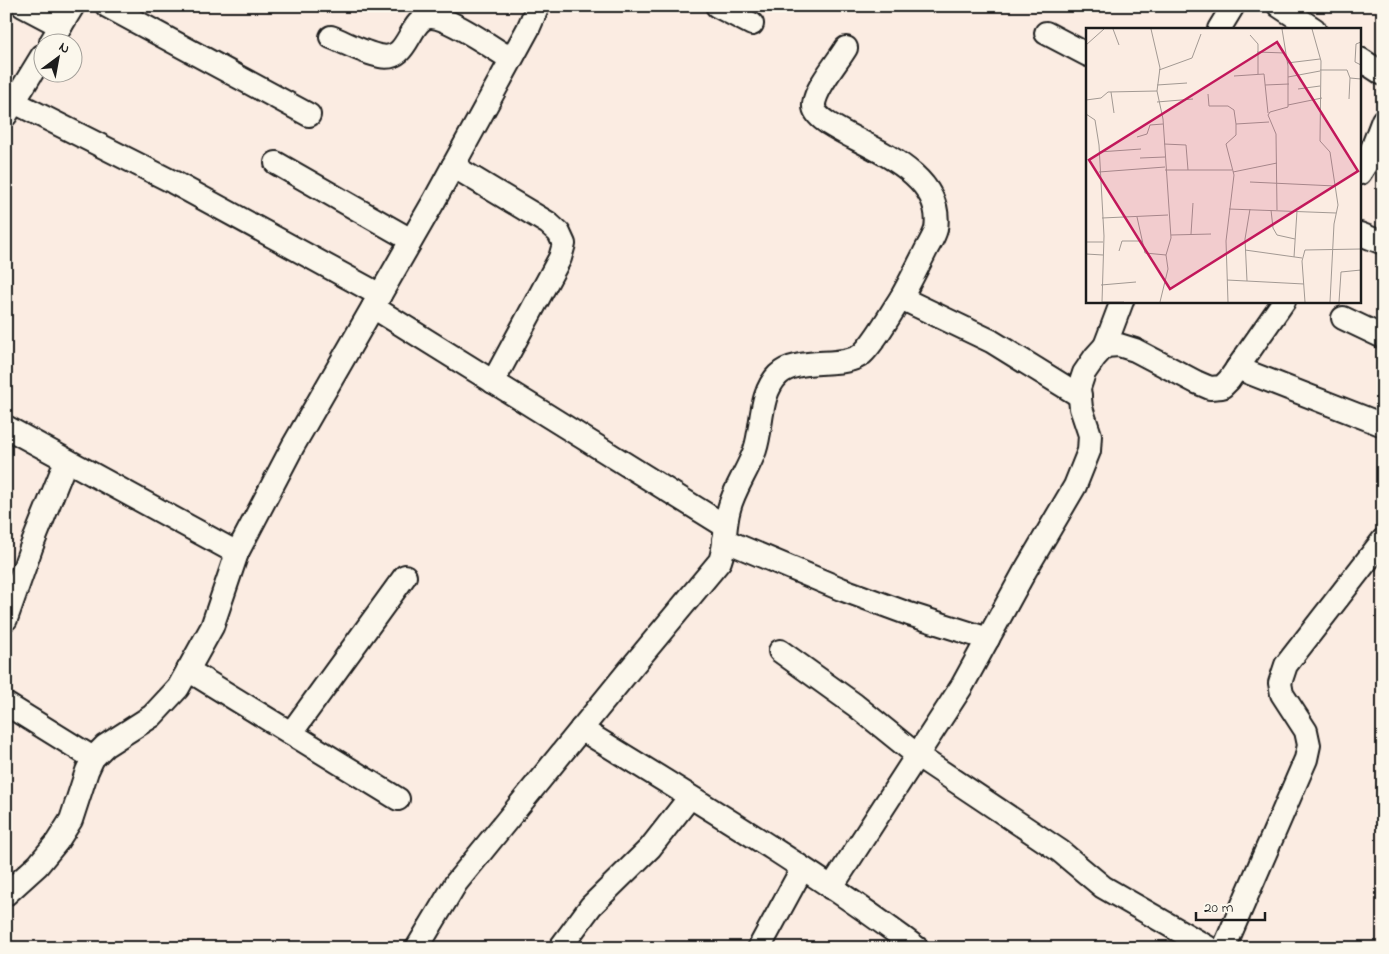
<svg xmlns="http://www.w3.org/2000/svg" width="1389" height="954" font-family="'Indie Flower',sans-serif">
	<rect width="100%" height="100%" fill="#fbece2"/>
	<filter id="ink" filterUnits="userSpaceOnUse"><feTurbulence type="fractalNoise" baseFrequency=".02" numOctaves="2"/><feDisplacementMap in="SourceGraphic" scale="10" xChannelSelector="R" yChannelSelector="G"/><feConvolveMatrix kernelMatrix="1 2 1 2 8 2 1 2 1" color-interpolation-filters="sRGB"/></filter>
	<g filter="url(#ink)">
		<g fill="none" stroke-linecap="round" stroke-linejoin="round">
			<!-- minor casing -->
			<g stroke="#1c1c1c" stroke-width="26">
				<g id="minor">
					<polyline points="23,6 61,26"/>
					<polyline points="107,6 309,115"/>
					<polyline points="717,6 752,24"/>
					<polyline points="1279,6 1314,29"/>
					<polyline points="1219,29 1233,6"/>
					<polyline points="1046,33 1088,55"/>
					<path d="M331,37C346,43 364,53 380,56C410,63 408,17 431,17C449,17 494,49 511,59"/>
					<polyline points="51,42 73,6"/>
					<path d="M846,48C837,63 816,87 814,104C810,136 948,154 936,229C934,237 929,244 926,250C918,266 910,282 901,298"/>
					<polyline points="1360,59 1383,74"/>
					<polyline points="14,102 173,182 380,295"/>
					<polyline points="6,115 42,56"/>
					<polyline points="276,163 411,240"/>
					<polyline points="453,166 548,223 559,233 564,244 560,258 493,382"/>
					<polyline points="1360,173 1367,162 1383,120"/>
					<polyline points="1360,234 1383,243"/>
					<polyline points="373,307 725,526"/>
					<polyline points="1343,318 1383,337"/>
					<polyline points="1105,346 1122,301"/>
					<polyline points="1237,368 1383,425"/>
					<polyline points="6,427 237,553"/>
					<polyline points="724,540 841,589 909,614 988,639"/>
					<polyline points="6,619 31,548 66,461"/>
					<polyline points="780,651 855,705 918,756 1060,851 1103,887 1209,948"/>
					<polyline points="188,670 398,799"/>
					<polyline points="6,704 93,758"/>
					<path d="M581,729C694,799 810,868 917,948"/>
					<polyline points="291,733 405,576"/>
					<polyline points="831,888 962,686 1025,571 1075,486 1089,451 1090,435 1081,408 1079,388 1084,373 1095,357 1105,346 1119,345 1135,350 1196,382 1210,388 1222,387 1229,380 1284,301"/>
					<polyline points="6,894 38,865 57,842 71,820 87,771 93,758 105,746 152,716 178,688 212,627 237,553 293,446 434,201 528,29 538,6"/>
					<path d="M417,948L456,883L626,674L720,561C726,545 724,527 729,509C734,489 748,470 755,450C763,426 759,394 778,375C797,356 845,369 862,354C876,341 890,314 901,298L991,341L1080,396"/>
					<polyline points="560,948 591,906 650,848 690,797"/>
					<polyline points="759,948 802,869"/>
					<polyline points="1224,948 1306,759 1309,745 1306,731 1282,694 1280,683 1286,665 1383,540"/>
				</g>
			</g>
			<!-- minor -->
			<use href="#minor" stroke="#fbf7ec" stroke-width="22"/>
		</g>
	</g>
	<!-- overview -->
	<g transform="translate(1086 28)">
		<rect width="275" height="275" fill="#fbece2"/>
		<path fill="none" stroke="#a29993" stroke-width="1" d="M27,1L33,17M65,1L74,40L71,63L77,91L85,210L80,227L82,241L74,274M226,1L235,33L234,113L244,124L252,177L248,196L244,274M164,7L172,16V46M275,14L270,16L269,34L275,37M0,17L18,1M171,24L199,25M201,35L234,31M73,42L106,30L115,6M234,42H261L264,50L275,51M148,48L178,46L182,85M202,49L234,43M71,57L101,55M179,57L203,56M212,61L234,58M25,64L28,85M122,66L123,78H142L148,82L150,96M263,71L264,50M0,72L15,70L22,64L71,63M71,74L107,71M202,77L236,70M0,86L9,92L13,117L18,208L16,274M51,109L61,106L64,97L77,96M78,116L100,117L102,142M13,124L55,121M54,130L79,129M79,142H146M13,144L79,139M147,144L191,135M164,154L249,158M143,181L250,185M185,182L187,200L191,207L209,211M191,182L190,106L182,87L184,84L202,79V38L196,1M51,189L59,225L80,227M16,190L82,187M105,206L107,175M85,207L125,206M0,214H17M159,222L216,230M33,223L36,213H56M0,226L17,227M208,229L211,183M141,252L218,256M161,253L159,211L164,181M15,257L50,254M16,274H38M142,274L140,213L148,147L140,116L150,107V96L183,94M219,274L216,233L219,222L275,221M253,274L255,244L275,242"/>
		<path fill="#c2185b" fill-opacity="0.15" stroke="#c2185b" stroke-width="2.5" d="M191,14L272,143L84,261L3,132Z"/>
		<rect width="275" height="275" fill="none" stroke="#1c1c1c" stroke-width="2.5"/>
	</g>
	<!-- margin -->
	<rect width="1389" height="954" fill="none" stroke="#fbf7ec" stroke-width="25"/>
	<rect x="12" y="12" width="1364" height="929" fill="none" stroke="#1c1c1c" stroke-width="2" filter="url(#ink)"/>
	<!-- north arrow -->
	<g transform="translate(58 58) rotate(32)"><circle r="24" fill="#fbf7ec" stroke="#a29f99"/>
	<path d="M0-4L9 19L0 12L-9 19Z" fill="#1c1c1c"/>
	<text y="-8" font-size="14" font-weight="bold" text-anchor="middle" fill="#1c1c1c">N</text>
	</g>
	<!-- scale -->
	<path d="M1196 912v8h69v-8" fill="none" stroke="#1c1c1c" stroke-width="2.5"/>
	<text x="1204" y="912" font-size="15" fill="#1c1c1c" stroke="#fbf7ec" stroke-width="4" paint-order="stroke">20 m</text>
</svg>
